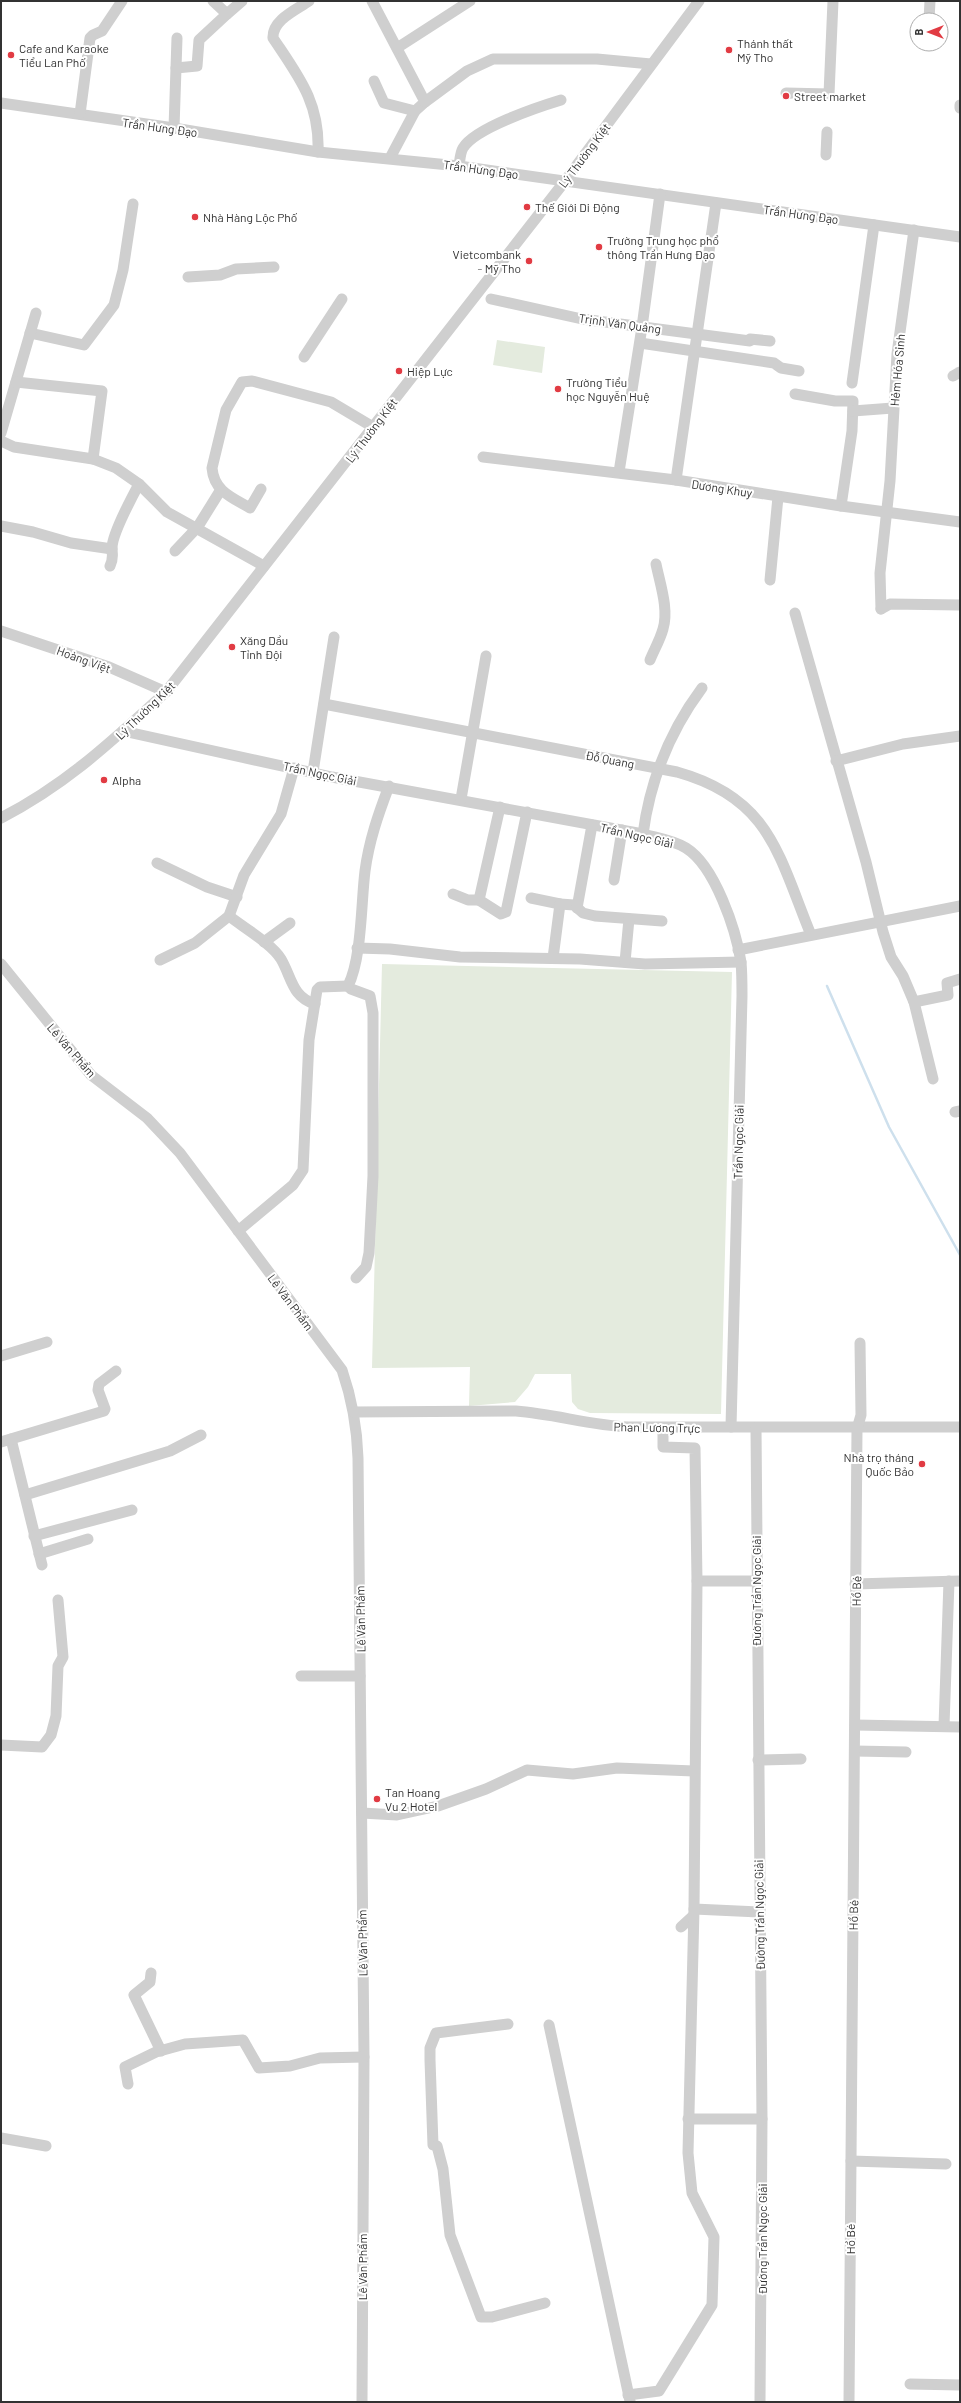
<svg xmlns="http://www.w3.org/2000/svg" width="961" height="2403" font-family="Barlow,sans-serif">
	<rect width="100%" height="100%" fill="#fff"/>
	<!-- grass -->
	<g fill="#e4ebde">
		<polygon points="497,340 545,347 542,373 493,365"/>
		<polygon points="382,964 732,972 721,1414 590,1413 578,1409 572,1402 571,1374 535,1374 528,1387 515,1402 469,1406 470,1367 372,1368"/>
	</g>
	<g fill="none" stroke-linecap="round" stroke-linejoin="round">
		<!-- stream -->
		<polyline stroke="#cee0ed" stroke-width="2.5" points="827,986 889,1127 960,1255"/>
		<!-- minor -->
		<g stroke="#cfcfcf" stroke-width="11">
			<path d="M309,1C296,10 272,20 273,38C299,77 320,103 318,152"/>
			<polyline points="372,1 425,102 415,111 390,158"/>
			<polyline points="227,14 242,1"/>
			<polyline points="929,20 930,1"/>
			<polyline points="397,48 470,1"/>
			<polyline points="176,68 197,66 199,40 227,14 213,1"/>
			<polyline points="374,81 384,103 415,111"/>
			<polyline points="786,93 829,94 833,1"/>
			<polyline points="425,102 467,71 493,59 597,59 651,64"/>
			<polyline points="1,103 174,128 318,152 459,166 960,237"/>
			<polyline points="960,105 960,108"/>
			<polyline points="80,114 90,38 93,35 102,31 122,1"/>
			<polyline points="174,128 177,38"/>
			<polyline points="826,155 827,132"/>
			<path d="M459,166C460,160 460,153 463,148C475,128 538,107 561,100"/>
			<polyline points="188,277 220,275 236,269 274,267"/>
			<polyline points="491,299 582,319 750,341"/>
			<polyline points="30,333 84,345 114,305 123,270 133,204"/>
			<polyline points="750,339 770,341"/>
			<polyline points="640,343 774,363 781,368 799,371"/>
			<polyline points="304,357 342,299"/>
			<polyline points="953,376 960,372"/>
			<polyline points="852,383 874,225"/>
			<polyline points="795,394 835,401 853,401 852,431 841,506"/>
			<polyline points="853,411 893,408"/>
			<polyline points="1,433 36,313"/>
			<polyline points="1,441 14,447 93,459 102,391 16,382"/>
			<polyline points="483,457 676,480 841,506 960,522"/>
			<polyline points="93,459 116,468 139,484 167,512 264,566"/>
			<polyline points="619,472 642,327 660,194"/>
			<polyline points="676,480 716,203"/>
			<path d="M261,489L250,508C231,497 214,491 212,468L226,410L242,382L252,381L331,402L373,427"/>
			<polyline points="1,526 33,532 71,543 112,549"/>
			<polyline points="197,528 220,491"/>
			<polyline points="175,551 193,532 195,527"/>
			<path d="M110,566C114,558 112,555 112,548C112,535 132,497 139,484"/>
			<polyline points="770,580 778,497"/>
			<polyline points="881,609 880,573 890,481 897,354 914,230"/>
			<polyline points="881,609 890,604 960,605"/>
			<polyline points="795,613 866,862 883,932 891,957 903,976 914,1002 933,1079"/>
			<polyline points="1,631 109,667 166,692"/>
			<path d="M650,660C654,650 660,640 663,629C669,609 660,584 656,564"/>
			<path d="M324,704L677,772C770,798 778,854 811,935"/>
			<path d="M123,731L332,777L643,834C657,838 673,840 686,848C715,866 736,930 741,962C742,973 742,984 742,996L731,1427"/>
			<polyline points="836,761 903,744 960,736"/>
			<polyline points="313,772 334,637"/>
			<polyline points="461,799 486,656"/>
			<polyline points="500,807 479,900 501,914 506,912 527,812"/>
			<path d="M1,818C67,784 112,741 166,692L565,181L699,1"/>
			<path d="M643,834C650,781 670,731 702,688"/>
			<polyline points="157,863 207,887 237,897"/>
			<polyline points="614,880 622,830"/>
			<polyline points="453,894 468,900 479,900"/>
			<polyline points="531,898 560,904 553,958"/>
			<polyline points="560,904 574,905 583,913 595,916 662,921"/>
			<polyline points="577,908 592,825"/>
			<path d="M229,916C243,927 272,944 281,959C292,978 292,997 315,1004"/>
			<polyline points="264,942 290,923"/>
			<polyline points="357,948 390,949 460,957 580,959 645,964 741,962"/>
			<polyline points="738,950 960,906"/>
			<polyline points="160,960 195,943 229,916 244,875 281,814 294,768"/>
			<polyline points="625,962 629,919"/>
			<path d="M1,964L91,1075L147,1118L180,1153L342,1370C352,1399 357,1427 358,1458L364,2057L362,2402"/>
			<polyline points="348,986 351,989 370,996 373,1013 373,1176 369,1253 366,1267 356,1278"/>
			<path d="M348,986C362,958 361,903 365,871C369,841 378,815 389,786"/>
			<polyline points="914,1002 948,995 947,983 960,979"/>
			<polyline points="955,1112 960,1111"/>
			<polyline points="238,1231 293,1185 303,1170 309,1040 317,990 320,987 348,986"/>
			<polyline points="1,1356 47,1342"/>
			<path d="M354,1412L516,1411C554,1414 590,1425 628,1427H960"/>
			<polyline points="756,1428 762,2119 760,2402"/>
			<polyline points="11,1439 42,1565"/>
			<polyline points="1,1442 104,1411 105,1409 98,1390 99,1384 116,1371"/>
			<polyline points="25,1495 170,1451 201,1435"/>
			<polyline points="34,1536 132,1510"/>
			<polyline points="39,1554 88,1539"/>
			<polyline points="697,1581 756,1581"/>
			<polyline points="855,1584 960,1581"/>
			<polyline points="301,1676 360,1676"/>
			<polyline points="855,1725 960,1727"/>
			<polyline points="944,1726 949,1581"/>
			<polyline points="1,1745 42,1747 51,1735 56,1716 58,1666 63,1657 58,1600"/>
			<polyline points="855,1751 906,1752"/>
			<polyline points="758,1760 801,1759"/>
			<polyline points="362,1813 397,1815 438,1806 486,1789 527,1770 573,1774 617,1768 694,1771"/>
			<polyline points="694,1909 759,1912"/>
			<polyline points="681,1927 693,1916"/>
			<polyline points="151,1973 150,1982 134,1995 161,2051"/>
			<polyline points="549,2025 630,2401"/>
			<polyline points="128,2084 125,2067 156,2052 185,2044 243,2040 259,2068 290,2066 320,2058 364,2057"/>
			<polyline points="688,2119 762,2119"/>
			<polyline points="1,2138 46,2146"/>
			<polyline points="433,2145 430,2060 430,2048 436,2033 508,2024"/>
			<polyline points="437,2146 443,2169 450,2235 481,2317 492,2317 545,2303"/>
			<polyline points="851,2161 946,2164"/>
			<polyline points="910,2384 960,2385"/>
			<polyline points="628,2395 659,2391 712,2305 714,2237 692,2193 688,2153 694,1909 697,1581 695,1448 663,1447 663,1428"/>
			<polyline points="849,2402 857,1429 861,1415 860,1343"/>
		</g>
	</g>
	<!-- markers -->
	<g fill="#e13b43" stroke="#fff" stroke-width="1.5">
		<circle cx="729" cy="50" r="4"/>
		<circle cx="11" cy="55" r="4"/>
		<circle cx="786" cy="96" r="4"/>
		<circle cx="527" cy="207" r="4"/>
		<circle cx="195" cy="217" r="4"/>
		<circle cx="599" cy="247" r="4"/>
		<circle cx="529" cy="261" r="4"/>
		<circle cx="399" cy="371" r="4"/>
		<circle cx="558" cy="389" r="4"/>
		<circle cx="232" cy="647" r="4"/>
		<circle cx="104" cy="780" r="4"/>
		<circle cx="922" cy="1464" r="4"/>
		<circle cx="377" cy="1799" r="4"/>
	</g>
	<g text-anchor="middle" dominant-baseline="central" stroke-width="4" stroke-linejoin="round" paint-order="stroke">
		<!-- poi labels -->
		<g font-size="12" fill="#323232" stroke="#fff" text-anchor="start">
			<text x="737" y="43">Thánh thất<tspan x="737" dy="14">Mỹ Tho</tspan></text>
			<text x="19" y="48">Cafe and Karaoke<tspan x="19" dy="14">Tiểu Lan Phố</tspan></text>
			<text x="794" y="96">Street market</text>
			<text x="535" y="207">Thế Giới Di Động</text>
			<text x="203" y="217">Nhà Hàng Lộc Phố</text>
			<text x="607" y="240">Trường Trung học phổ<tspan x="607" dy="14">thông Trần Hưng Đạo</tspan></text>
			<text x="521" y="254" text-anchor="end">Vietcombank<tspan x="521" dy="14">- Mỹ Tho</tspan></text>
			<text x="407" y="371">Hiệp Lực</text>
			<text x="566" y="382">Trường Tiểu<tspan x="566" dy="14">học Nguyễn Huệ</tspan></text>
			<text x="240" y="640">Xăng Dầu<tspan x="240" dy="14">Tỉnh Đội</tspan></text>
			<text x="112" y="780">Alpha</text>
			<text x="914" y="1457" text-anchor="end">Nhà trọ tháng<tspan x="914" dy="14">Quốc Bảo</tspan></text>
			<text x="385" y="1792">Tan Hoang<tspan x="385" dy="14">Vu 2 Hotel</tspan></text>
		</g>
		<!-- street labels -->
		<g font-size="12" fill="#323232" stroke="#fff">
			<text transform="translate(160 127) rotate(8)">Trần Hưng Đạo</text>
			<text transform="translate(584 155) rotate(-53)">Lý Thường Kiệt</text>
			<text transform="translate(481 169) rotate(8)">Trần Hưng Đạo</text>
			<text transform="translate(801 214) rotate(8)">Trần Hưng Đạo</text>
			<text transform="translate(620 323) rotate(8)">Trịnh Văn Quảng</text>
			<text transform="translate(897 370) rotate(-85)">Hẻm Hóa Sinh</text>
			<text transform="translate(371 430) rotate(-53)">Lý Thường Kiệt</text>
			<text transform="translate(722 488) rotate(9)">Dương Khuy</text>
			<text transform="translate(84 659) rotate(20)">Hoàng Việt</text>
			<text transform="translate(145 710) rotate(-44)">Lý Thường Kiệt</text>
			<text transform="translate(610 759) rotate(11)">Đỗ Quang</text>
			<text transform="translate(320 773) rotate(12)">Trần Ngọc Giải</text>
			<text transform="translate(637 835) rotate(13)">Trần Ngọc Giải</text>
			<text transform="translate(72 1050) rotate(49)">Lê Văn Phẩm</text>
			<text transform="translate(738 1142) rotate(-89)">Trần Ngọc Giải</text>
			<text transform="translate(291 1302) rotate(53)">Lê Văn Phẩm</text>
			<text transform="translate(657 1427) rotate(1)">Phan Lương Trực</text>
			<text transform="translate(756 1591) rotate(-90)">Đường Trần Ngọc Giải</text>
			<text transform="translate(856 1591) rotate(-89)">Hồ Bé</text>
			<text transform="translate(360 1619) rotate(-91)">Lê Văn Phẩm</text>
			<text transform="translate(759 1915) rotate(-91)">Đường Trần Ngọc Giải</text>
			<text transform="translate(853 1915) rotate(-89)">Hồ Bé</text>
			<text transform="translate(362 1943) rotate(-91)">Lê Văn Phẩm</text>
			<text transform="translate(762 2239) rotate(-90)">Đường Trần Ngọc Giải</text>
			<text transform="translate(850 2239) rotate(-90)">Hồ Bé</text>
			<text transform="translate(362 2267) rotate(-90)">Lê Văn Phẩm</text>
		</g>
	</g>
	<!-- border -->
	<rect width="961" height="2403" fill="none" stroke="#323232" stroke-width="4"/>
	<!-- north arrow -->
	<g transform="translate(929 32) rotate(270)"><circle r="19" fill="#ffffff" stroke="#adadad"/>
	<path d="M0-3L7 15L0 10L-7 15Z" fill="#e13b43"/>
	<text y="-6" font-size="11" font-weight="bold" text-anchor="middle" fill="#323232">B</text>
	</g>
</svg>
